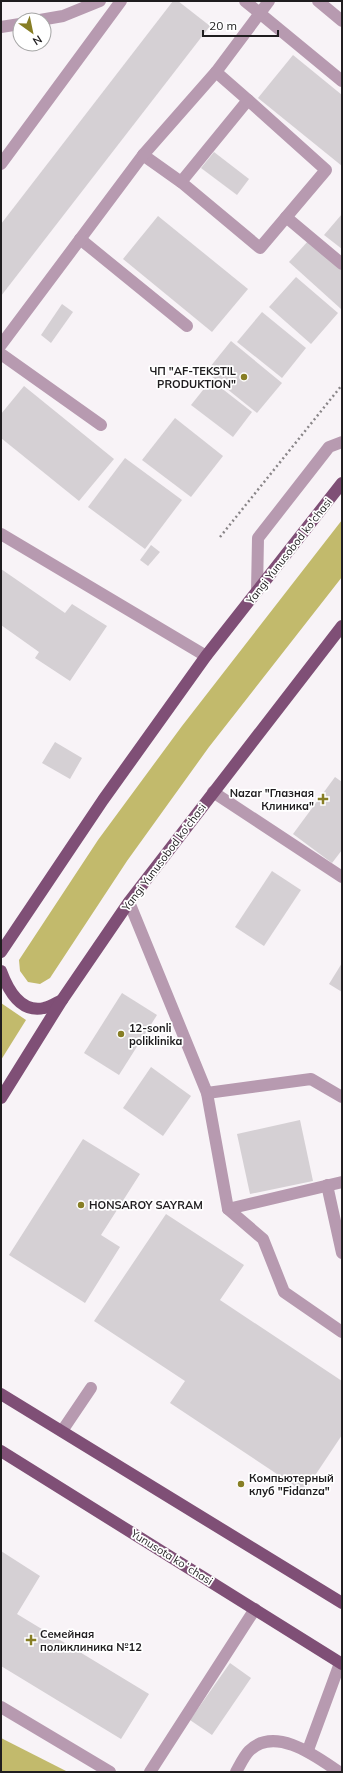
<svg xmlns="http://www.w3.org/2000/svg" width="343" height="1773" font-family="Mulish,sans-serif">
	<rect width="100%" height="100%" fill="#f8f3f7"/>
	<!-- forest -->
	<g fill="#c2ba6c">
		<polygon points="342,520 342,577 209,747 127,861 50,978 40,984 28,982 20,971 19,960 98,840 182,726"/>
		<polygon points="1,1003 26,1020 1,1060"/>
		<polygon points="1,1738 68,1772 1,1772"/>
	</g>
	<!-- building -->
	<g fill="#d5d0d4">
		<polygon points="173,1 178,1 210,26 1,296 1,224"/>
		<polygon points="293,55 342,95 342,166 258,98"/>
		<polygon points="214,152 249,179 237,195 201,168"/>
		<polygon points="342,214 342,249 324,235"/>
		<polygon points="158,216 248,289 212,332 123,259"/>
		<polygon points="309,240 342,269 341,309 289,262"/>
		<polygon points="296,277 338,313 311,344 269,307"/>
		<polygon points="62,304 73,312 51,343 41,335"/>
		<polygon points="262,312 306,348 282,378 237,342"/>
		<polygon points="231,341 282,383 257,413 206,372"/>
		<polygon points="211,380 252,412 233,437 191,405"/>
		<polygon points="24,386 114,459 79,501 1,438 1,414"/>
		<polygon points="175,418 223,456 191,497 142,460"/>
		<polygon points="125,458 182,500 145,549 88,507"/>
		<polygon points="151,545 160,552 148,566 140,560"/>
		<polygon points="1,569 65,613 72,604 107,626 70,681 35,658 39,652 1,625"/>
		<polygon points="55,742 82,758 70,779 42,763"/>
		<polygon points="335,777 342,782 342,850 332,863 293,834"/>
		<polygon points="272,871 301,890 264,946 235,927"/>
		<polygon points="342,963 342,992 329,984"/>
		<polygon points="122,993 157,1015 119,1075 84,1053"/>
		<polygon points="151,1067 191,1096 163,1136 123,1108"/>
		<polygon points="300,1120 313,1181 250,1194 237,1134"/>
		<polygon points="83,1139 140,1174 101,1235 120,1247 85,1303 9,1255"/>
		<polygon points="166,1214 244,1265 220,1300 342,1381 342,1435 304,1492 170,1403 185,1381 94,1321"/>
		<polygon points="1,1551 40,1576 17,1614 149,1694 121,1739 1,1666"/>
		<polygon points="230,1663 251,1678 212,1735 190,1720"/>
	</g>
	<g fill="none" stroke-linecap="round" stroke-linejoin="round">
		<!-- path -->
		<polyline stroke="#898588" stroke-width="2.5" stroke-dasharray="2 3" stroke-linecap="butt" points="220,537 342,385"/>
		<!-- minor -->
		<g stroke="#b79ab0" stroke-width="12">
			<polyline points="245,1 342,81"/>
			<polyline points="318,1 342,21"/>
			<polyline points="40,20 63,16 100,1"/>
			<polyline points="1,27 20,24"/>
			<polyline points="216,72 269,1"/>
			<polygon points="248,100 326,170 260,248 181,182"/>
			<polyline points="143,155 181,182"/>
			<polyline points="1,164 121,1"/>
			<polyline points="286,217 342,264"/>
			<polyline points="80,239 187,326"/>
			<polyline points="1,345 143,155 216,72 248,100"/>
			<polyline points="1,354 101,425"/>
			<polyline points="1,534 206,656"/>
			<polyline points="257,591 258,538 329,447 342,442"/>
			<polyline points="213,792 342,877"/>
			<polyline points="129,902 207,1093 228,1209 263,1239 284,1292 342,1332"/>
			<polyline points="207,1093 311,1079 342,1097"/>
			<polyline points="327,1185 342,1253"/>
			<polyline points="228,1209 342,1182"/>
			<polyline points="62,1431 91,1388"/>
			<polyline points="1,1707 110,1772"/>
			<polyline points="308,1750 340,1663"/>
			<polyline points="150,1772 255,1609"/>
			<path d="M236,1772C240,1765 244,1756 249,1751C275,1725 317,1757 339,1772"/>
		</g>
		<!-- major -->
		<g stroke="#7f4f76" stroke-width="12">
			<polyline points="1,952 103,800 206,656 342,483"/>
			<path d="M1,971C8,990 21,1013 44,1008C50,1007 56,1003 62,1000"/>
			<polyline points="1,1098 62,1000 129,902 342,626"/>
			<polyline points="1,1394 342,1603"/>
			<polyline points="1,1451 342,1664"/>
		</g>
	</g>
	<!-- markers -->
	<g fill="#877e25" stroke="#fff" stroke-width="1.5">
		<circle cx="244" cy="377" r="4"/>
		<path d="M321 793h4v4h4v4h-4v4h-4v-4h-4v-4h4z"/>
		<circle cx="121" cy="1034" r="4"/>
		<circle cx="81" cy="1205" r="4"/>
		<circle cx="241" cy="1484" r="4"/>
		<path d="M29 1634h4v4h4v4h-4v4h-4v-4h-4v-4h4z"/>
	</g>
	<g text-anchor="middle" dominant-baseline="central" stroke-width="3.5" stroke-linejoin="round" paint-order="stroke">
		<!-- poi labels -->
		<g font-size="11" font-weight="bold" fill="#1f1d1f" stroke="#fff" text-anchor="start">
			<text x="236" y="371" text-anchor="end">ЧП "AF-TEKSTIL<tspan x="236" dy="13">PRODUKTION"</tspan></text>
			<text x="314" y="793" text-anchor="end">Nazar "Глазная<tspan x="314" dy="13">Клиника"</tspan></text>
			<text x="129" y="1028">12-sonli<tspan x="129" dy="13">poliklinika</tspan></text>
			<text x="89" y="1205">HONSAROY SAYRAM</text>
			<text x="249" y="1478">Компьютерный<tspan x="249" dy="13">клуб "Fidanza"</tspan></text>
			<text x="40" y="1634">Семейная<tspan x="40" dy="13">поликлиника №12</tspan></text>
		</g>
		<!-- street labels -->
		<g font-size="11" fill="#1f1d1f" stroke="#fff">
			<text transform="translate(289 551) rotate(-52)">Yangi Yunusobod ko'chasi</text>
			<text transform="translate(164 857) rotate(-53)">Yangi Yunusobod ko'chasi</text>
			<text transform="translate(172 1557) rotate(32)">Yunusota koʻchasi</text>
		</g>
	</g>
	<!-- border -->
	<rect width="343" height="1773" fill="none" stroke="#1f1d1f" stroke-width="4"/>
	<!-- north arrow -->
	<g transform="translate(32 32) rotate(147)"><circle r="19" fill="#ffffff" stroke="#a5a5a5"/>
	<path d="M0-3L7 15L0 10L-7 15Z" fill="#877e25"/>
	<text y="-6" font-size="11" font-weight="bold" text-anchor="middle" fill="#1f1d1f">N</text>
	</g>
	<!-- scale -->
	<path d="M203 30v6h75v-6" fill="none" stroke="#1f1d1f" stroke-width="2"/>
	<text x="209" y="30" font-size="12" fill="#1f1d1f" stroke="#ffffff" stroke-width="3" paint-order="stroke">20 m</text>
</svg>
